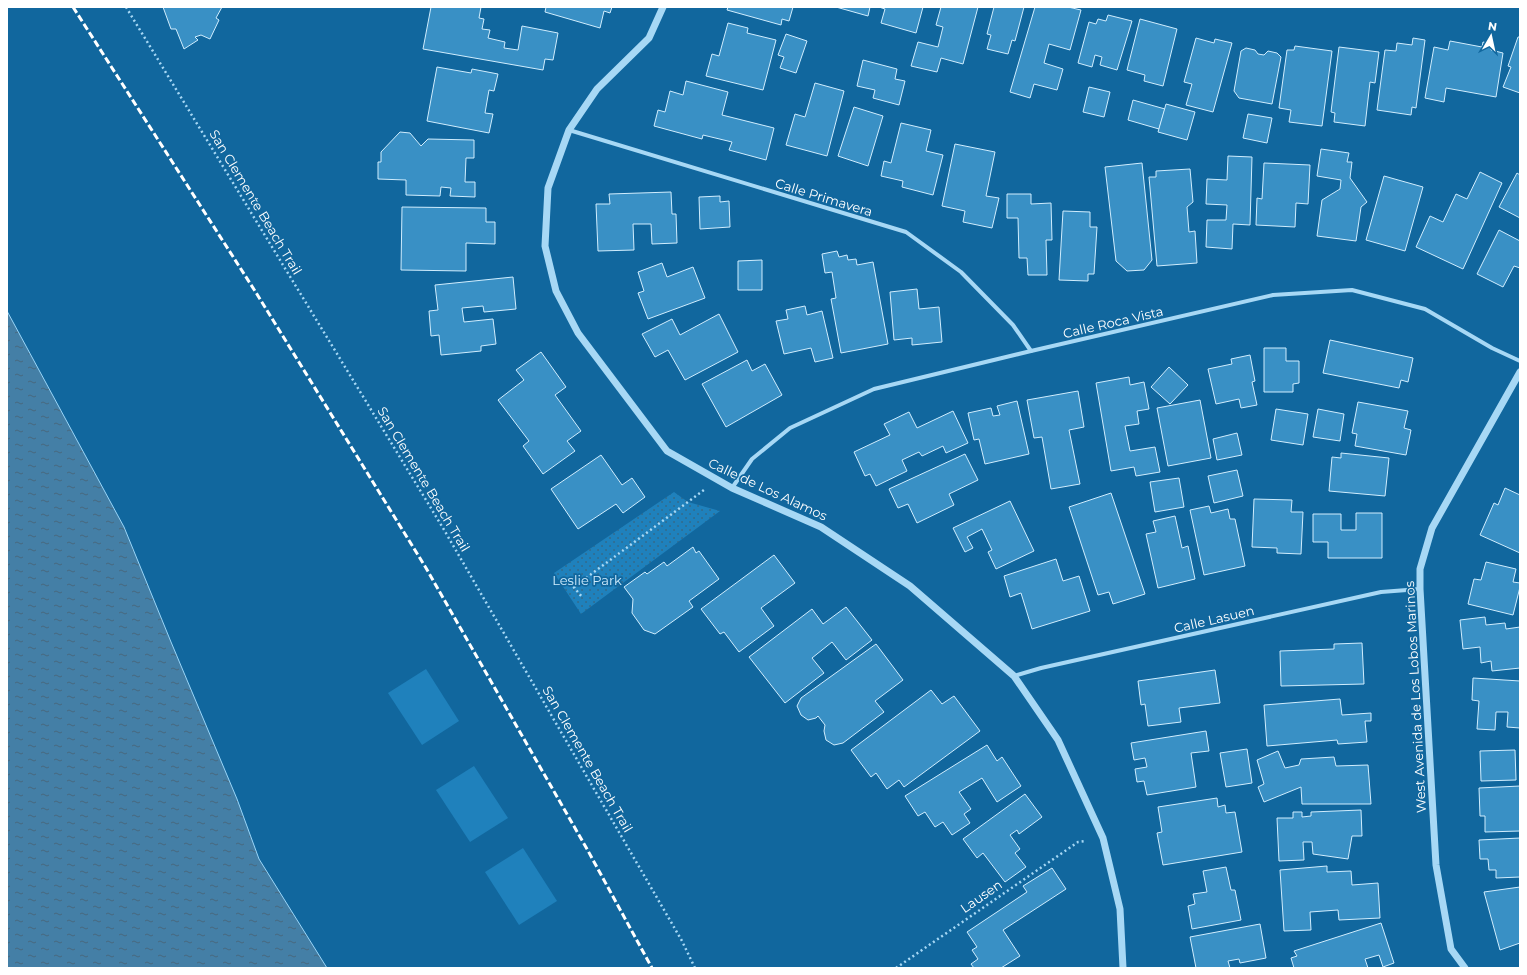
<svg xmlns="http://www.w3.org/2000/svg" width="1527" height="975" font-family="Montserrat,sans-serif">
	<defs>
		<pattern id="park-dots" width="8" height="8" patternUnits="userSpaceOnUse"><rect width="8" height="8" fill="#1f81bc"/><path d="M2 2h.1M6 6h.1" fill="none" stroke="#33698a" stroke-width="1.8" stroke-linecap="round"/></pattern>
		<pattern id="water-ripples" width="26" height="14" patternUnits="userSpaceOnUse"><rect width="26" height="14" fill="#447fa6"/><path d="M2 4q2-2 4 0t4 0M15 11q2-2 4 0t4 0" fill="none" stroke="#48687e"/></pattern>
	</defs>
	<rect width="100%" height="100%" fill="#11679e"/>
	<!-- grass -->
	<g fill="#1f81bc">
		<polygon points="426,669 459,721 422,745 388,693"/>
		<polygon points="474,766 508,818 470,842 436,790"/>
		<polygon points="523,848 557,901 519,925 485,872"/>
	</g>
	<!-- park -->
	<polygon fill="url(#park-dots)" points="674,492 688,502 720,511 581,614 554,573"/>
	<!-- water -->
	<polygon fill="url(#water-ripples)" stroke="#99d5f8" points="7,311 124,527 171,642 237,799 259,859 327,968 7,968"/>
	<!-- building -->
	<g fill="#3990c5" stroke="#d0edfe">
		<polygon points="163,7 222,7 216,18 219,20 210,39 201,35 195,37 198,40 184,49 176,29 171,29"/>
		<polygon points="431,7 481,7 479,18 484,19 482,29 490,30 488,38 505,42 504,48 518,50 522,26 558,33 553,60 545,59 543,70 423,49"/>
		<polygon points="546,7 612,7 610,13 604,11 600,28 545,12"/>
		<polygon points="728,7 793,7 789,21 782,19 781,25 727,10"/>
		<polygon points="836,7 870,7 868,16"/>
		<polygon points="879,7 923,7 916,33 881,23 885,9"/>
		<polygon points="941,7 978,7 963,64 941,58 937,72 911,66 918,42 938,47 943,27 936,25"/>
		<polygon points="994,7 1024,7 1015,41 1012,40 1008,54 987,49 991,35 987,34"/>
		<polygon points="1035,7 1068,7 1081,10 1070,50 1049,44 1044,63 1063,69 1057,90 1034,84 1030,98 1010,92"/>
		<polygon points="1108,15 1132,21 1117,70 1100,65 1102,57 1095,55 1092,67 1078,63 1089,22 1096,24 1098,19 1106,21"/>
		<polygon points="1140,19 1177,29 1163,86 1144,81 1145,75 1127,70"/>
		<polygon points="728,23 748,28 747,33 776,40 763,90 706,76 712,54 719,56"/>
		<polygon points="786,34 807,41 796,73 780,68 784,57 778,55"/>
		<polygon points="1518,37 1520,37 1520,93 1503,87 1511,67 1508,66"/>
		<polygon points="1196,38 1214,43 1215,39 1232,43 1213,112 1186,105 1192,84 1184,82"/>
		<polygon points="1413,38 1425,40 1416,108 1412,107 1411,115 1377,110 1385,50 1396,51 1397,43 1412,45"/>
		<polygon points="1450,41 1482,47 1483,42 1492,44 1491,50 1503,53 1496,97 1446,88 1444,102 1425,98 1434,47 1448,50"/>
		<polygon points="1295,46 1332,51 1322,126 1289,122 1291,110 1279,108 1287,50 1294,50"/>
		<polygon points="1339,47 1379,52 1375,83 1370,82 1365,126 1334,122 1335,113 1331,112"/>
		<polygon points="1246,48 1255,50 1258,54 1264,55 1268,51 1277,53 1281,57 1272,104 1239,98 1234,91 1241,51"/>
		<polygon points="863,60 897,69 895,79 905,81 899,105 873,98 875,90 857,86"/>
		<polygon points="437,67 471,73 472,69 498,74 494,91 489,90 485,113 493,114 489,133 427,121"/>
		<polygon points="686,81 728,92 722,115 774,128 766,160 729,150 732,142 703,135 702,139 654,126 658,110 665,112 670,91 683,95"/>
		<polygon points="815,83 844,91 827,156 786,145 795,114 805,117"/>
		<polygon points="1089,87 1110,92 1104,117 1083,112"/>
		<polygon points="1133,100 1165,109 1159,129 1128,120"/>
		<polygon points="1166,104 1195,112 1187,140 1158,132"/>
		<polygon points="854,107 883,116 868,166 838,156"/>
		<polygon points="1248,114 1272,118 1267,143 1243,138"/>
		<polygon points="901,123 931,130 926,151 943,155 933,195 902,187 903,181 881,176 884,161 891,163"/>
		<polygon points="400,132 410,133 421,146 428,139 474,140 474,158 466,158 465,182 475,182 475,197 450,196 451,188 441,187 440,196 406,195 406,180 378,179 378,162 381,162 381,152"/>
		<polygon points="955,144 995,152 986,196 999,198 992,228 963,222 965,211 942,206"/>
		<polygon points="1321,149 1349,153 1347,162 1352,162 1350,178 1367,202 1361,207 1356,241 1317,236 1322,200 1340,189 1341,180 1317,176"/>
		<polygon points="1228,156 1252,157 1250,225 1233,224 1232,249 1206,247 1207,220 1226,220 1227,205 1206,204 1207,179 1227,180"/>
		<polygon points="1142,163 1152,260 1144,270 1127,271 1116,261 1105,167"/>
		<polygon points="1264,163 1310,165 1308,204 1296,203 1295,227 1256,225 1257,198 1262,199"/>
		<polygon points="1190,169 1193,202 1187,207 1189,232 1195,231 1197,263 1157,266 1149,177 1156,177 1156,171"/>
		<polygon points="1480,172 1502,183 1463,269 1416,247 1430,216 1443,222 1456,194 1467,199"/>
		<polygon points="1517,173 1520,175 1520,218 1499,207"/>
		<polygon points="1384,176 1423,187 1405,251 1366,240"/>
		<polygon points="671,192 672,214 676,214 677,243 652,244 651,224 633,224 634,250 598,251 596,204 610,204 609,194"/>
		<polygon points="1007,194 1031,194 1031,204 1051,203 1052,240 1046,240 1047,275 1028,275 1027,258 1019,258 1018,218 1007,218"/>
		<polygon points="720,196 720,202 729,201 730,227 700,229 699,197"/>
		<polygon points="402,207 486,208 486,222 495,222 495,244 466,243 466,271 401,270"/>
		<polygon points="1063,211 1090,212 1090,227 1097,227 1094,274 1088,274 1088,281 1059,280"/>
		<polygon points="1499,230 1520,241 1520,268 1514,266 1503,287 1477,274"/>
		<polygon points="837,251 839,257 847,255 848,260 856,259 857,265 873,262 888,344 841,353 831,299 836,298 832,272 825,273 822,254"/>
		<polygon points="762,260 762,290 738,290 738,261"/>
		<polygon points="662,263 667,277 693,267 705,298 648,319 638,293 644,291 638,272"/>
		<polygon points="513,277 516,309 484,312 483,306 462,308 464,322 493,319 496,344 481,346 481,351 441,355 439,335 431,336 429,311 438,310 435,285"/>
		<polygon points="917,289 919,309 939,307 942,342 912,345 912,338 894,340 890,292"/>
		<polygon points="805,306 807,315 822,311 833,358 815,362 811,348 784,354 776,321 788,319 786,310"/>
		<polygon points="719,314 738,352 685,380 668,350 655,357 642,334 672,319 680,335"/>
		<polygon points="1330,340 1413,358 1408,382 1401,380 1399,388 1323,373"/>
		<polygon points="1264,348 1286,348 1286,361 1299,361 1299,383 1293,384 1293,392 1264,392"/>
		<polygon points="541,352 566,387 555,395 581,431 567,441 575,451 543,474 523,446 529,441 498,400 524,380 516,370"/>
		<polygon points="1250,355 1255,381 1252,382 1257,405 1241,408 1239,399 1216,404 1208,369 1232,364 1231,359"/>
		<polygon points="747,360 752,371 765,364 782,395 726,427 702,384"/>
		<polygon points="1169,367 1188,385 1170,404 1151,387"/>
		<polygon points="1129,377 1130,385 1144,382 1149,409 1137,411 1139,424 1125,426 1130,451 1155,447 1160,472 1136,476 1134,467 1111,471 1096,383"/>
		<polygon points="1078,391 1084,427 1069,430 1080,484 1051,489 1042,437 1034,438 1027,400"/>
		<polygon points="1200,400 1211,458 1168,466 1157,408"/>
		<polygon points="1017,401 1029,454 985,464 979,439 974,440 968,413 991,408 993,416 1000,415 997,406"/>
		<polygon points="1358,402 1408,411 1404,428 1411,430 1406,455 1355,446 1357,434 1352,433"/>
		<polygon points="1276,409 1308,414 1303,445 1271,440"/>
		<polygon points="1318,409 1344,414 1340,441 1313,437"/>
		<polygon points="953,411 968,443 946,453 943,446 922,456 919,452 902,460 907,471 876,486 870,474 865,476 854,452 890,435 884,424 909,412 917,428"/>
		<polygon points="1237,433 1242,455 1217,460 1213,439"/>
		<polygon points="1341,453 1389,458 1385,496 1329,491 1332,457 1341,458"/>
		<polygon points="965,454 978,480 949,494 954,505 917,523 908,504 898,508 889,489"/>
		<polygon points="601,455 622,485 632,478 645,497 623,513 616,504 578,529 551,489"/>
		<polygon points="1237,470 1243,496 1214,503 1208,476"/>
		<polygon points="1179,478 1184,507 1155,512 1150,482"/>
		<polygon points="1505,488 1520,495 1520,553 1480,535 1494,503 1498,505"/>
		<polygon points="1111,493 1145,594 1113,604 1109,592 1098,595 1069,507"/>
		<polygon points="1254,499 1292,500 1291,512 1303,512 1301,554 1277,553 1277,548 1252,547"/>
		<polygon points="1010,501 1034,551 996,569 988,552 992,550 982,529 967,537 973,548 965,552 953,528"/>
		<polygon points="1209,506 1211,513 1228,509 1230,519 1235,519 1245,566 1204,575 1190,510"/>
		<polygon points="1356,513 1382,513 1382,558 1328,558 1328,542 1313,542 1313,514 1341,514 1341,530 1356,530"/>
		<polygon points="1175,516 1182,548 1188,546 1195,579 1158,588 1146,534 1156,532 1153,521"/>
		<polygon points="693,547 696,553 699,551 719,579 689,601 693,607 655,634 644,630 632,613 633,599 624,587 645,572 647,574 664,562 667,566"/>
		<polygon points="774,555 795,583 761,608 774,626 739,652 724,632 720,634 701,609"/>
		<polygon points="1056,559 1063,581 1079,576 1090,611 1032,629 1021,593 1010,597 1004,576"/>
		<polygon points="1486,562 1516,569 1513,582 1520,583 1520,587 1513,615 1468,604 1474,579 1481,580"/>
		<polygon points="846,607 872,640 846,660 832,642 812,658 824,673 785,703 749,657 812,609 823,624"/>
		<polygon points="1485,617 1486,625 1505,623 1506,629 1520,627 1520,668 1492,671 1491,661 1481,663 1480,647 1463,649 1460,620"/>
		<polygon points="1362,643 1364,684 1281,686 1280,651 1334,649 1334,644"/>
		<polygon points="876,644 903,680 875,701 884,712 843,743 834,745 826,740 824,731 825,725 818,716 816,718 808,720 801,715 797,706 801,698"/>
		<polygon points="1215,670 1220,703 1179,708 1181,722 1148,726 1145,704 1141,705 1138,681"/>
		<polygon points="1473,678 1520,681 1520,728 1507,727 1508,712 1496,712 1495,730 1477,729 1479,701 1472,700"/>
		<polygon points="931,690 942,704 954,696 980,731 904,787 899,780 887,789 876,773 871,777 851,750"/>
		<polygon points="1340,699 1342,715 1371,713 1371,721 1365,721 1367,742 1338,744 1337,740 1267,746 1264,705"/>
		<polygon points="1206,731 1209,751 1191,753 1196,787 1147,795 1144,781 1137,782 1135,769 1147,767 1145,758 1134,760 1131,743"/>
		<polygon points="987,745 997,761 1002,757 1021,786 997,802 982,778 959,792 971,809 964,814 970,823 952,835 943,822 935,827 925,812 918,816 905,796"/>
		<polygon points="1247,749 1252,783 1226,787 1220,753"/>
		<polygon points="1515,750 1516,780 1481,781 1480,751"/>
		<polygon points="1278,751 1285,768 1299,765 1301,759 1334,757 1336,766 1368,765 1371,804 1302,804 1301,787 1264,802 1258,787 1264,784 1257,760"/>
		<polygon points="1520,786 1520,831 1485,832 1485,816 1480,816 1479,788"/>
		<polygon points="1025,794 1042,817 1019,834 1017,830 1010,835 1020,849 1015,853 1026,867 1005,882 983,853 977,858 963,839"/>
		<polygon points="1217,798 1218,807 1225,805 1226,813 1235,812 1242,852 1163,865 1157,833 1162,832 1158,807"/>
		<polygon points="1361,810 1362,836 1352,836 1348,859 1313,854 1312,842 1303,842 1304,860 1279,861 1277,818 1293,818 1293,812 1302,812 1302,817 1311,816 1311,812"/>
		<polygon points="1520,838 1520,877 1496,878 1496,870 1489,870 1488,859 1480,859 1479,840"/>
		<polygon points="1327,866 1327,872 1351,871 1352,885 1378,883 1380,918 1339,920 1338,910 1310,912 1311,930 1284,931 1280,870"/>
		<polygon points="1226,867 1231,890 1235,890 1241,920 1192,929 1188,906 1195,904 1193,894 1207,892 1203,871"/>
		<polygon points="1052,868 1066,889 1003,930 1020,956 1001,968 974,968 971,964 978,959 972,950 977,947 967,932 1027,892 1023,886"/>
		<polygon points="1520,887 1520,943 1500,950 1484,892"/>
		<polygon points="1381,923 1394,963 1383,967 1379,955 1365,959 1368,968 1294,968 1291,958 1297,956 1294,951"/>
		<polygon points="1260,924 1266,958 1240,963 1239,959 1228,961 1230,968 1196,968 1190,937"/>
	</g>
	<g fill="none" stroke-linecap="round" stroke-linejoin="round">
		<!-- path -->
		<g stroke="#a7d8f5" stroke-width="2.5" stroke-dasharray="2 3" stroke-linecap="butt">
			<polyline points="126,7 443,528 682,941 695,968"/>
			<polyline points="567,579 582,597"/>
			<polyline points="574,587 704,490"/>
			<polyline points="896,968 1078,842 1086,841"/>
		</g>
		<!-- minor -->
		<g stroke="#a7d8f5" stroke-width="4">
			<polyline points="569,130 906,232 961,272 1013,325 1031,351"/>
			<polyline points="732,488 752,459 790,428 874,389 1031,351 1273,295 1352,290 1425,309 1492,348 1520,361"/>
			<polyline points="1014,676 1041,668 1381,592 1420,589"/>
		</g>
		<!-- tertiary -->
		<g stroke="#a7d8f5" stroke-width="7">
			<polyline points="663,7 649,38 597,89 569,130 548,188 545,246 556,291 578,333 667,451 732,488 821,527 910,586 1014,676 1058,740 1103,838 1120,909 1123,968"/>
			<polyline points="1465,968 1451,949 1436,865 1420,589 1420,569 1432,528 1520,372"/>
		</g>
		<!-- rail -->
		<polyline stroke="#fff" stroke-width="3" stroke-dasharray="7 3" stroke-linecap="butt" points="73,7 255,291 426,568 587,849 652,968"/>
	</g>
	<g text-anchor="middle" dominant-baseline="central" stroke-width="3.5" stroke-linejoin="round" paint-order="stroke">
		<!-- street labels -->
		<g font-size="13" fill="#fff" stroke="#11679e">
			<text transform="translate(824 197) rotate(17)">Calle Primavera</text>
			<text transform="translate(256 202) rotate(59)">San Clemente Beach Trail</text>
			<text transform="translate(1113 322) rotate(-13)">Calle Roca Vista</text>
			<text transform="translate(424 479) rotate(59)">San Clemente Beach Trail</text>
			<text transform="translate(768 489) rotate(25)">Calle de Los Alamos</text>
			<text transform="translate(1214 619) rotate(-13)">Calle Lasuen</text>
			<text transform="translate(1415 697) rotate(-93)">West Avenida de Los Lobos Marinos</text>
			<text transform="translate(588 759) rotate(60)">San Clemente Beach Trail</text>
			<text transform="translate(981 896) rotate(-35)">Lausen</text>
		</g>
		<!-- park labels -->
		<g font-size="13" fill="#d0edfe" stroke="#11679e">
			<text x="587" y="580">Leslie Park</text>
		</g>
	</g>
	<!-- border -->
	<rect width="1527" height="975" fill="none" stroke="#ffffff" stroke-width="16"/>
	<!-- north arrow -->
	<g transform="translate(1491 36) rotate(9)" stroke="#11679e" stroke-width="3" paint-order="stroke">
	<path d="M0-3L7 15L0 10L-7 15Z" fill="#ffffff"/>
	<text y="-6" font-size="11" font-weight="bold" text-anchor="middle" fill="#ffffff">N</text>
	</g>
</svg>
